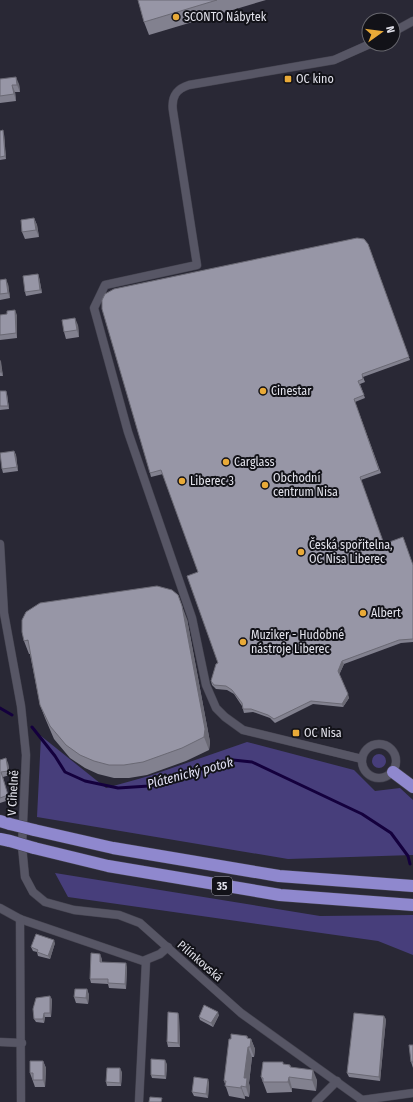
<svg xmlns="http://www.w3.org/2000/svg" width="413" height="1102" font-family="'Fira Sans Condensed',sans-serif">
	<rect width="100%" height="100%" fill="#292835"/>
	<!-- green -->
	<g fill="#473e7b">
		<polygon points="41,736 106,788 149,776 247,742 354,770 375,791 400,788 413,800 413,855 288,859 37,817"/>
		<circle cx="379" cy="761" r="7"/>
		<polygon points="55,873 320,916 413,915 413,955 378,941 68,897"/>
	</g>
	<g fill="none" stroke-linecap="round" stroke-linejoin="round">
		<!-- stream -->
		<g stroke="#14003d" stroke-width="3">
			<polyline points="0,708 12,715"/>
			<polyline points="32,727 55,756 65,772 85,781 118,788 149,786 172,781 213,764 233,760 252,762 362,814 391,833 408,856 410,864"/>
		</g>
		<!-- minor casing -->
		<g stroke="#44434f" stroke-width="9">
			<g id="minor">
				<polyline points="393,32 413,21"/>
				<polyline points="0,544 4,613 21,706 26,755 22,846 25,877 33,892 45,902 74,910 119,915 140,923 241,1013 362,1100"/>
				<circle cx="379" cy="761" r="17"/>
				<path d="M362,759L243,730L225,717L216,708L206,685L192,618L128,432L94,308L105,285L197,265L173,111C171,97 176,89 189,85L334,60L370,44"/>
				<polyline points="0,908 20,919 143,961 160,954 168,947"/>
				<polyline points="20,919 21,1102"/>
				<polyline points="0,1042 22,1043"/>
				<polyline points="139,1102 146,961"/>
				<polyline points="316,1102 337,1081"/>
				<polyline points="361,1102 362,1100 413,1093"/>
			</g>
		</g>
		<!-- trunk casing -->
		<g stroke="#44434f" stroke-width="13">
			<g id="trunk">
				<polyline points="393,772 413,787"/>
				<polyline points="0,821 10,824"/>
				<polyline points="34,830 113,848 279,876 413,886"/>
				<polyline points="0,839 10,841"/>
				<polyline points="34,848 108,866 280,895 413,905"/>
			</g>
		</g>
		<!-- minor -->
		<use href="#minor" stroke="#575665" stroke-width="8"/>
		<!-- trunk -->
		<use href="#trunk" stroke="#8f88ce" stroke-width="12"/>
		<!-- trunk-bridge casing -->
		<g stroke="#44434f" stroke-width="13" stroke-linecap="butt">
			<g id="trunk-bridge">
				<polyline points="10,824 34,830"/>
				<polyline points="10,841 34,848"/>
			</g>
		</g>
		<!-- trunk-bridge -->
		<use href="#trunk-bridge" stroke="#8f88ce" stroke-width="12"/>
	</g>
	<!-- wall -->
	<g fill="#82818f">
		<polygon points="138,0 266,0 149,35 144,22"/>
		<polygon points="0,79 19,84 20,92 15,92 16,101 0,103"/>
		<polygon points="0,131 4,134 6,159 0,160"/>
		<polygon points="34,218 37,225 39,237 25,239 22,232"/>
		<polygon points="368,244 410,360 363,377 365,382 360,384 365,398 355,402 381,473 361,480 384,544 413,565 413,642 401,643 344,664 339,675 349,698 343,707 313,704 275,723 270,718 253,712 244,713 242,706 234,694 227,690 216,689 212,685 211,681 218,663 198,572 163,474 151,477 150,473"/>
		<polygon points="38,274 39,277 42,293 26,296 25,292"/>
		<polygon points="0,280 8,284 10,298 0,300"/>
		<polygon points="0,315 17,315 17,338 0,340"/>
		<polygon points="78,325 79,337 66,339 64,332"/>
		<polygon points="0,360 3,376 0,376"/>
		<polygon points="0,391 6,391 7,394 9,409 0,410"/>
		<polygon points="14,451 16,455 18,471 3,473 2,469"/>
		<polygon points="187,619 210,742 209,750 186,761 147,775 129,778 114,778 98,774 85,768 70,758 54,739 45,718 40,705 30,654 29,654 24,641"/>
		<polygon points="0,760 8,763 10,775 3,777 9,800 0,803"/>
		<polygon points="55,943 50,959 38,956 37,952 33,951 31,947"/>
		<polygon points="102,959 102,962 127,967 126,989 109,988 108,984 91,983 90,979"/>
		<polygon points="87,989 89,995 88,1004 76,1003 74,997"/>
		<polygon points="52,999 51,1017 45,1017 44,1023 36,1022 34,1019"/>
		<polygon points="178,1013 179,1017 180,1047 168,1047 167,1042"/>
		<polygon points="219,1015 213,1027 200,1020 199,1017"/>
		<polygon points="386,1019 380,1081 349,1077 347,1073"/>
		<polygon points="247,1036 248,1038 251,1039 255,1049 254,1057 252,1057 249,1083 250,1088 249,1097 245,1096 245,1099 229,1096 224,1081 231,1039"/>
		<polygon points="413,1045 413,1068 411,1062"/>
		<polygon points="43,1061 46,1068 45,1087 35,1087 30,1073"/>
		<polygon points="167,1064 166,1079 152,1078 151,1075"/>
		<polygon points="284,1064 290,1065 291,1067 317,1080 316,1091 292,1088 292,1092 267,1093 261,1077"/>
		<polygon points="122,1072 121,1086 107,1086 106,1082"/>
		<polygon points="209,1082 208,1098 194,1096 192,1092"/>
	</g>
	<!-- shaded-wall -->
	<g fill="#6a6974">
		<polygon points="16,77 19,84 20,92 17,85"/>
		<polygon points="12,85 15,92 16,101 14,94"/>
		<polygon points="3,130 4,134 6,159 5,156"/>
		<polygon points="34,218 37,225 39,237 36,230"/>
		<polygon points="38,274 39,277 42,293 40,290"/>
		<polygon points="6,279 8,284 10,298 8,293"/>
		<polygon points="15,310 17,315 17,338 16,333"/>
		<polygon points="75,318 78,325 79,337 77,330"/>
		<polygon points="0,360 1,361 3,376 1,372"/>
		<polygon points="6,391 7,394 9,409 8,406"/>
		<polygon points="14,451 16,455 18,471 17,467"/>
		<polygon points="178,595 187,619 210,742 209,750 204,737"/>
		<polygon points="342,661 344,664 339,675 338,671"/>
		<polygon points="348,694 349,698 343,707 342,704"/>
		<polygon points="6,758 8,763 10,775 8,771"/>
		<polygon points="54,940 55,943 50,959 48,956"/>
		<polygon points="100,954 102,959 101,966 100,962"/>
		<polygon points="126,963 127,967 126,989 125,984"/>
		<polygon points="87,989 89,995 88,1004 86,998"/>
		<polygon points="50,996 52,999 51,1017 50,1013"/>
		<polygon points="218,1012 219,1015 213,1027 211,1023"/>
		<polygon points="44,1013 45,1017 44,1023 43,1019"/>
		<polygon points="178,1013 179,1017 180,1047 178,1043"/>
		<polygon points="384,1016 386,1019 380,1081 379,1077"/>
		<polygon points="247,1036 251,1045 251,1039 255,1049 254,1057 247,1038"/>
		<polygon points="248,1047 252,1057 249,1083 250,1088 249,1097 246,1087 244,1078"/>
		<polygon points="165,1060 167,1064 166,1079 165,1076"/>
		<polygon points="43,1061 46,1068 45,1087 43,1080"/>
		<polygon points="120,1068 122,1072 121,1086 120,1083"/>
		<polygon points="313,1070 317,1080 316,1091 312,1080"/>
		<polygon points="289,1077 292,1088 292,1092 288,1082"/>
		<polygon points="208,1079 209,1082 208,1098 206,1094"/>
		<polygon points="241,1086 245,1096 245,1099 241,1088"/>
	</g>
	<!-- building -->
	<g fill="#9796a6" stroke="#6a6974">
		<polygon points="138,0 217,0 144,22"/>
		<polygon points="16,77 17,85 12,85 14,94 0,96 0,79"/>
		<polygon points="3,130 5,156 0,157 0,131"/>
		<polygon points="34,218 36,230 22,232 21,220"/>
		<polygon points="357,238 364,239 368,244 409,357 362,374 363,379 358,381 364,395 354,399 379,470 360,477 384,544 403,537 413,565 413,639 399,640 342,661 338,671 348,694 342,704 311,701 274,719 268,715 251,709 243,709 242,703 232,690 226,686 214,685 211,681 216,664 218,663 187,576 198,572 161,470 150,473 102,309 102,300 105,294 114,289"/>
		<polygon points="38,274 40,290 25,292 23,276"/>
		<polygon points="6,279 8,293 0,294 0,280"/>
		<polygon points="15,310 16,333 0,335 0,315 7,314 7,311"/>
		<polygon points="75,318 77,330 64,332 62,320"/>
		<polygon points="0,362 1,372 0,372"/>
		<polygon points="0,391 6,391 8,406 0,406"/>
		<polygon points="14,451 17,467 2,469 0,453"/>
		<polygon points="157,586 172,590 178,595 182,606 205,729 204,737 182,748 143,762 124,765 109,765 94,761 80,755 66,745 50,726 40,705 28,640 24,641 22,632 22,620 26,612 40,603"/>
		<polygon points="6,758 8,771 1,772 8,795 0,798 0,760"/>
		<polygon points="36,934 54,940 48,956 37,952 38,950 31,947"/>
		<polygon points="91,953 100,954 100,962 126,963 125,984 108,983 108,979 90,979"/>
		<polygon points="75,989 87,989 86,998 74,997"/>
		<polygon points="50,996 50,1013 44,1013 43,1019 34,1019 33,1009 36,998"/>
		<polygon points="204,1005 218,1012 211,1023 199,1017"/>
		<polygon points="168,1012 178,1013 178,1043 167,1042"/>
		<polygon points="354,1013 384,1016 379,1077 347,1073"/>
		<polygon points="231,1034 247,1036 247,1038 251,1039 250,1047 248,1047 244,1078 247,1078 246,1087 241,1086 241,1088 225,1086 226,1081 224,1081 229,1039 231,1039"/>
		<polygon points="409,1045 413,1045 413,1062 411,1062"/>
		<polygon points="151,1059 165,1060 165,1076 151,1075"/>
		<polygon points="30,1061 43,1061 43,1080 33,1080 33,1073 30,1073"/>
		<polygon points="263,1062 283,1062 283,1064 290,1065 290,1067 313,1070 312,1080 289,1077 288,1082 263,1082 263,1078 261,1077"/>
		<polygon points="107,1068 120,1068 120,1083 106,1082"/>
		<polygon points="194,1077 208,1079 206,1094 192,1092"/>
		<polygon points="150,1097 162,1098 161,1102 149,1102"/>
	</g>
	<!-- markers -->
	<g fill="#e9aa38" stroke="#121218" stroke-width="1.5">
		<circle cx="176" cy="17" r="4"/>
		<rect x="284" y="75" width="8" height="8" rx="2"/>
		<circle cx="263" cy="391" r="4"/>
		<circle cx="226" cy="462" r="4"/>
		<circle cx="182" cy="481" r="4"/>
		<circle cx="265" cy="485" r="4"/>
		<circle cx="301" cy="552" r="4"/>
		<circle cx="363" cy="613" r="4"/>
		<circle cx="243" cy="642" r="4"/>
		<rect x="292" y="729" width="8" height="8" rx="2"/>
	</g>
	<g text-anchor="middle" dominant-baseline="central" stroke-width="4" stroke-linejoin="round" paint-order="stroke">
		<!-- shield labels -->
		<rect fill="#121218" stroke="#a4a4ac" stroke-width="1" x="212" y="877" width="20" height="18" rx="3"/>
		<g font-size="11" font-weight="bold" fill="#e3e3ec">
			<text x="222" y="886">35</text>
		</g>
		<!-- poi labels -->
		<g font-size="12" fill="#e3e3ec" stroke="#121218" text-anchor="start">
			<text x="184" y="17">SCONTO Nábytek</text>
			<text x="296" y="79">OC kino</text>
			<text x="271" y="391">Cinestar</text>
			<text x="234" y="462">Carglass</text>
			<text x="273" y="478">Obchodní<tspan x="273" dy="14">centrum Nisa</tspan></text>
			<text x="190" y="481">Liberec 3</text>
			<text x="309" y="545">Česká spořitelna,<tspan x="309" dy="14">OC Nisa Liberec</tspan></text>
			<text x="371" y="613">Albert</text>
			<text x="251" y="635">Muziker - Hudobné<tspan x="251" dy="14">nástroje Liberec</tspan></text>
			<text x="304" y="733">OC Nisa</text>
		</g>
		<!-- street labels -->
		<g font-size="12" fill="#e3e3ec" stroke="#121218">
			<text transform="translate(13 793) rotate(-87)">V Cihelně</text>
			<text transform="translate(200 961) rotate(41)">Pilínkovská</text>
		</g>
		<!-- water labels -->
		<g font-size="13" font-style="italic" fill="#e2e1f5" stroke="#121218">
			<text transform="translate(190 773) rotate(-15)">Plátenický potok</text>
		</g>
	</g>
	<!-- north arrow -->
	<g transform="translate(381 32) rotate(76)"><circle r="19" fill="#121218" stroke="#66666d"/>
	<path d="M0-3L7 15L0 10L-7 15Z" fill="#e9aa38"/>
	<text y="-6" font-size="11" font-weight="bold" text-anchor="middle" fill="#e3e3ec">N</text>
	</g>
</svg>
